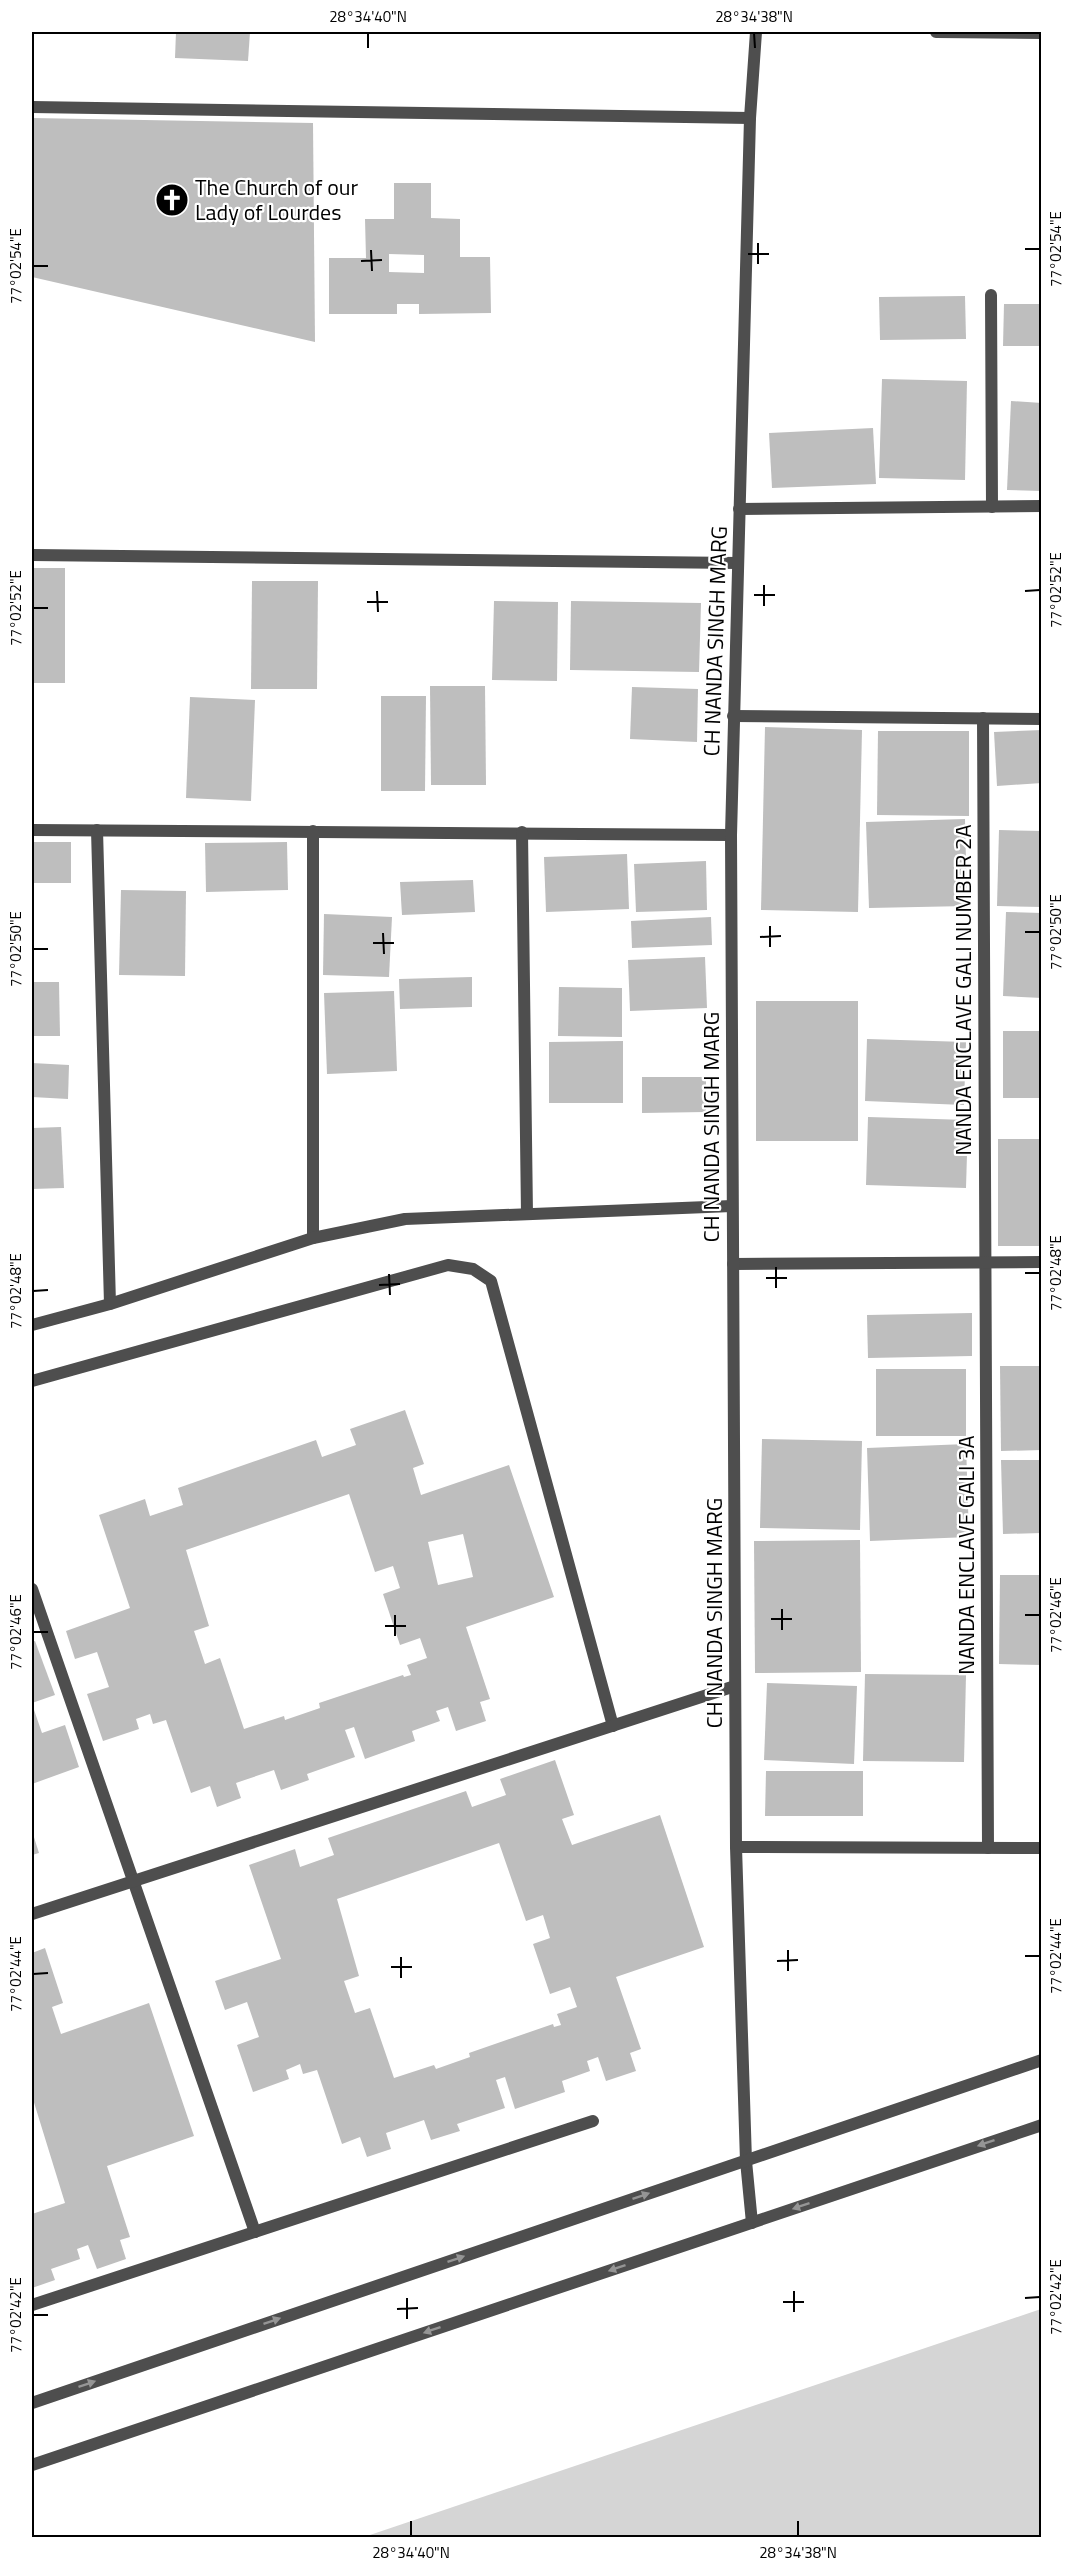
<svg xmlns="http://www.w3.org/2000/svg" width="1073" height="2569" font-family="'Titillium Web',sans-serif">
	<rect width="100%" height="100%" fill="#fff"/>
	<!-- green -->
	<polygon fill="#d5d5d5" points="1041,2309 1041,2537 364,2537"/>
	<!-- building -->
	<g fill="#bebebe" fill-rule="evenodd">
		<polygon points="176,32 250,32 248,61 175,58"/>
		<polygon points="32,118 313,123 315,342 32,277"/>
		<path d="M394,183H431V218L460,219V257H490L491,313L419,314V304H397V314H329V258H366L365,219H394ZM389,254L424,255V273L389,272Z"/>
		<polygon points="965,296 966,339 880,340 879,297"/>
		<polygon points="1004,304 1042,304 1042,346 1003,346"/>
		<polygon points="882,379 967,381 965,480 879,478"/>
		<polygon points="1011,401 1042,403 1042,491 1007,490"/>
		<polygon points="873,428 876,484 772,488 769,433"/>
		<rect x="32" y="568" width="33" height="115"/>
		<polygon points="252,581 318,581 317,689 251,689"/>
		<polygon points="494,601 558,602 557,681 492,680"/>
		<polygon points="571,601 701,603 699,672 570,670"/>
		<polygon points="430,686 485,686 486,785 431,785"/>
		<polygon points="632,687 698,689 697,742 630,739"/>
		<polygon points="381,696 426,696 425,791 381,791"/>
		<polygon points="190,697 255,700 251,801 186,798"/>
		<polygon points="765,727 862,730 858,912 761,910"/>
		<polygon points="1042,730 1042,783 997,786 994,732"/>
		<polygon points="878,731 969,731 969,816 877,815"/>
		<polygon points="965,819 967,906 869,908 866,822"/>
		<polygon points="999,830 1042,831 1042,907 997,906"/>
		<rect x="32" y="842" width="39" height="41"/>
		<polygon points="287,842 288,890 206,892 205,843"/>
		<polygon points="627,854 629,909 546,912 544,857"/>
		<polygon points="706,861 707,910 636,912 634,864"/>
		<polygon points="473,880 475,912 402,915 400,882"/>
		<polygon points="121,890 186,891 185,976 119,975"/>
		<polygon points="1006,912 1042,913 1042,998 1003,996"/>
		<polygon points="324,914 392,917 389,977 323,975"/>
		<polygon points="711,917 712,945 632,948 631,921"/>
		<polygon points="705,957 707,1008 630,1011 628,960"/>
		<polygon points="472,977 472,1007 400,1009 399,979"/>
		<polygon points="32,982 59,982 60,1036 32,1036"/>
		<polygon points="559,987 622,988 622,1037 558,1036"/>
		<polygon points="394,991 397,1071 327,1074 324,993"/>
		<rect x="756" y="1001" width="102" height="140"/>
		<rect x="1003" y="1031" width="39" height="67"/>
		<polygon points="867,1039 966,1042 964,1105 865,1101"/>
		<polygon points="623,1041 623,1103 549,1103 549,1042"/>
		<polygon points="32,1063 69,1065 68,1099 32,1097"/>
		<polygon points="642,1077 706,1077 706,1112 642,1113"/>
		<polygon points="868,1117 968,1120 966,1188 866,1185"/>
		<polygon points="61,1127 64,1188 32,1189 32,1128"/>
		<rect x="998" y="1139" width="44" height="107"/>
		<polygon points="972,1313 972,1356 868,1358 867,1315"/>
		<polygon points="1000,1366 1042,1366 1042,1450 1001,1451"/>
		<rect x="876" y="1369" width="90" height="67"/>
		<path d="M405,1410L424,1464L413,1468L421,1495L509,1465L554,1597L466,1627L490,1699L480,1702L486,1721L456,1731L448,1707L436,1711L440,1721L412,1731L415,1741L365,1759L354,1727L345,1730L355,1757L307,1774L309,1780L281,1790L274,1770L236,1783L241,1798L217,1807L210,1786L191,1793L166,1720L153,1724L150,1714L136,1719L139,1729L103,1741L87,1694L109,1687L97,1652L75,1659L66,1631L130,1608L99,1515L145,1499L150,1516L183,1505L178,1488L316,1440L322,1457L356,1445L350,1429ZM349,1494L375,1572L393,1566L400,1588L383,1594L400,1645L420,1638L427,1658L407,1665L411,1675L404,1677L403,1675L319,1703L320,1708L285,1720L284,1716L244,1729L220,1658L205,1664L194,1631L209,1626L186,1550ZM463,1534L473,1577L438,1585L428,1542Z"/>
		<polygon points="762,1439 862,1441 860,1530 760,1528"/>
		<polygon points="966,1444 969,1537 870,1541 867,1448"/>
		<polygon points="1001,1460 1042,1460 1042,1533 1003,1534"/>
		<polygon points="860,1540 861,1672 755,1673 754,1541"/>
		<polygon points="1000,1575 1042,1575 1042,1665 999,1664"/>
		<polygon points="35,1641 55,1695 32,1703 32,1642"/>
		<polygon points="865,1674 966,1675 964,1762 863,1761"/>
		<polygon points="767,1683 857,1686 854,1764 764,1760"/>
		<polygon points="32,1704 42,1733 65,1725 79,1767 32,1784"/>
		<path d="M555,1760L574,1815L562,1819L572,1845L660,1815L704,1947L616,1977L641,2049L630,2053L636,2071L606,2081L598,2057L587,2061L590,2071L562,2081L565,2092L515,2109L505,2077L496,2080L505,2108L457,2124L460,2131L431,2140L424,2120L386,2133L391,2149L367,2157L360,2137L342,2144L317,2070L303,2074L300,2064L286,2070L289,2079L253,2092L237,2045L259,2037L247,2002L225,2010L215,1981L281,1959L249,1865L295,1849L300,1867L334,1855L328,1838L466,1791L472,1807L506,1795L500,1779ZM499,1843L526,1921L543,1915L550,1938L533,1944L550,1994L570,1987L577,2007L557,2014L561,2025L554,2027L553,2024L469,2053L470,2057L436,2069L434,2065L394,2078L370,2008L355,2013L344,1981L359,1976L337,1899Z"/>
		<polygon points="766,1771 863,1771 863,1816 765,1816"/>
		<polygon points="32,1831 39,1853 32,1855"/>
		<polygon points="45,1948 63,2003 52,2007 61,2034 149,2003 194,2136 107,2166 130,2237 120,2240 126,2259 97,2269 88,2245 77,2249 80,2259 51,2269 55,2280 32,2288 32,2214 65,2203 32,2096 32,1953"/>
	</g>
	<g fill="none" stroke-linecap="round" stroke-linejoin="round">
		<!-- service -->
		<polyline stroke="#4e4e4e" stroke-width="12" points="936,32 1042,33"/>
		<!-- minor -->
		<g stroke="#4e4e4e" stroke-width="12">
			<polyline points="32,107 750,118"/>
			<polyline points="991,295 992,507"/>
			<polyline points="739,509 1042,506"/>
			<polyline points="32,555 738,563"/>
			<polyline points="733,716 1042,719"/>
			<polyline points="983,718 988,1848"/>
			<polyline points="32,830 731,835"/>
			<polyline points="97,830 110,1304"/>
			<polyline points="313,831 313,1238"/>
			<polyline points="522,832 527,1214"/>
			<polyline points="733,1264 1042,1262"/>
			<polyline points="32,1325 110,1304 313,1238 405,1219 732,1206"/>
			<polyline points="32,1381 448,1265 473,1269 491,1281 613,1726"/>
			<polyline points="32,1589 255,2232"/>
			<polyline points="736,1847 1042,1848"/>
			<polyline points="32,1914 735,1686"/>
			<polyline points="752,2223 746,2161 736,1847 731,835 750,118 756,32"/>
			<polyline points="32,2305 593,2121"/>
		</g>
		<!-- tertiary -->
		<g stroke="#4e4e4e" stroke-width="12">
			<polyline points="32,2403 1042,2060"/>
			<polyline points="32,2465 1042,2125"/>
		</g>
	</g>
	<!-- one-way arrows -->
	<defs><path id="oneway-solid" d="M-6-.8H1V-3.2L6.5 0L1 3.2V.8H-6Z" transform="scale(1.5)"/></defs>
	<g fill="#959595">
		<use href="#oneway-solid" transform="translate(986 2143) rotate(161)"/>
		<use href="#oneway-solid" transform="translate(641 2196) rotate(-19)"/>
		<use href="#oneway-solid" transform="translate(801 2206) rotate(161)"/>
		<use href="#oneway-solid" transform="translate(456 2259) rotate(-19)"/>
		<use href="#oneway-solid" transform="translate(617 2268) rotate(161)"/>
		<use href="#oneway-solid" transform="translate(272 2321) rotate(-19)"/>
		<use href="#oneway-solid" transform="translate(432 2330) rotate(161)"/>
		<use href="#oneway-solid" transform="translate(87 2384) rotate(-19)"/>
	</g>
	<!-- ticks -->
	<path fill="none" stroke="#000" stroke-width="2" d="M368,33V48M754,33L755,48M758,243V264M1025,249H1040M371,250L372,271M748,254H769M361,261L382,260M33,266H48M764,585V606M377,591L378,612M1025,591L1040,590M754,595H775M367,602H388M33,608H48M770,926V947M1025,932H1040M383,933L384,954M760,937L781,936M373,943H394M33,949H48M776,1267V1288M1025,1273H1040M389,1274L390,1295M766,1278H787M379,1285L400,1284M33,1291L48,1290M782,1609V1630M395,1615V1636M1025,1615H1040M771,1619H792M385,1626H406M33,1632H48M788,1950V1971M1025,1956H1040M401,1957V1978M777,1961L798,1960M391,1967H412M33,1974L48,1973M794,2291V2312M407,2298V2319M1025,2298L1040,2297M783,2302H804M397,2309L418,2308M33,2315H48M411,2521V2536M798,2521V2536"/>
	<!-- icons -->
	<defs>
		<g id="church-disc" transform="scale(1.725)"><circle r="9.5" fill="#000" stroke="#fff"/><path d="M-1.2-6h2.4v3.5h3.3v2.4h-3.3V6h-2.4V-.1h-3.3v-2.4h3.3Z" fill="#fff"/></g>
	</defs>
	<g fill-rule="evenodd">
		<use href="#church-disc" x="172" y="200"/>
	</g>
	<g text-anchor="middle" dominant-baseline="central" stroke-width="4.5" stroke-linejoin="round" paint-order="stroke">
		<!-- poi labels -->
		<g font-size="22" fill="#000" stroke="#fff" text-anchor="start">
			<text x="195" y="187">The Church of our<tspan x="195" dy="25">Lady of Lourdes</tspan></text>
		</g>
		<!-- street labels -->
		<g font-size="22" fill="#000" stroke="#fff">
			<text transform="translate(715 641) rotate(-88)">CH NANDA SINGH MARG</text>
			<text transform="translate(963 990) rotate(-90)">NANDA ENCLAVE GALI NUMBER 2A</text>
			<text transform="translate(711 1127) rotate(-90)">CH NANDA SINGH MARG</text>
			<text transform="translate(966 1555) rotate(-90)">NANDA ENCLAVE GALI 3A</text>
			<text transform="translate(714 1613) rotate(-90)">CH NANDA SINGH MARG</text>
		</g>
	</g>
	<!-- border -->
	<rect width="1073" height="2569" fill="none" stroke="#ffffff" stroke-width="66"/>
	<rect x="33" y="33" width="1007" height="2503" fill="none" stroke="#000" stroke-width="2"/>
	<g font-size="15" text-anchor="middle" fill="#000">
		<text x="368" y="22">28°34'40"N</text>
		<text x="754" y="22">28°34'38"N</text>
		<text transform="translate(1056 249) rotate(-90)" y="5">77°02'54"E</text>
		<text transform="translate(16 266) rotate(-90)" y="5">77°02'54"E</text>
		<text transform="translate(1056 590) rotate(-90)" y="5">77°02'52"E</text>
		<text transform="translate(16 608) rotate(-90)" y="5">77°02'52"E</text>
		<text transform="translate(1056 932) rotate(-90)" y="5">77°02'50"E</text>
		<text transform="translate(16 949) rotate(-90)" y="5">77°02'50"E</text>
		<text transform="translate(1056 1273) rotate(-90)" y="5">77°02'48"E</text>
		<text transform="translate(16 1291) rotate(-90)" y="5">77°02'48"E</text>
		<text transform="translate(1056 1615) rotate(-90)" y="5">77°02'46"E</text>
		<text transform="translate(16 1632) rotate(-90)" y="5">77°02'46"E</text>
		<text transform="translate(1056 1956) rotate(-90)" y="5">77°02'44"E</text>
		<text transform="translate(16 1974) rotate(-90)" y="5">77°02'44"E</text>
		<text transform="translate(1056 2297) rotate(-90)" y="5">77°02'42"E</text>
		<text transform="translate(16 2315) rotate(-90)" y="5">77°02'42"E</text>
		<text x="411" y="2558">28°34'40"N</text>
		<text x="798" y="2558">28°34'38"N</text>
	</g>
</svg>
